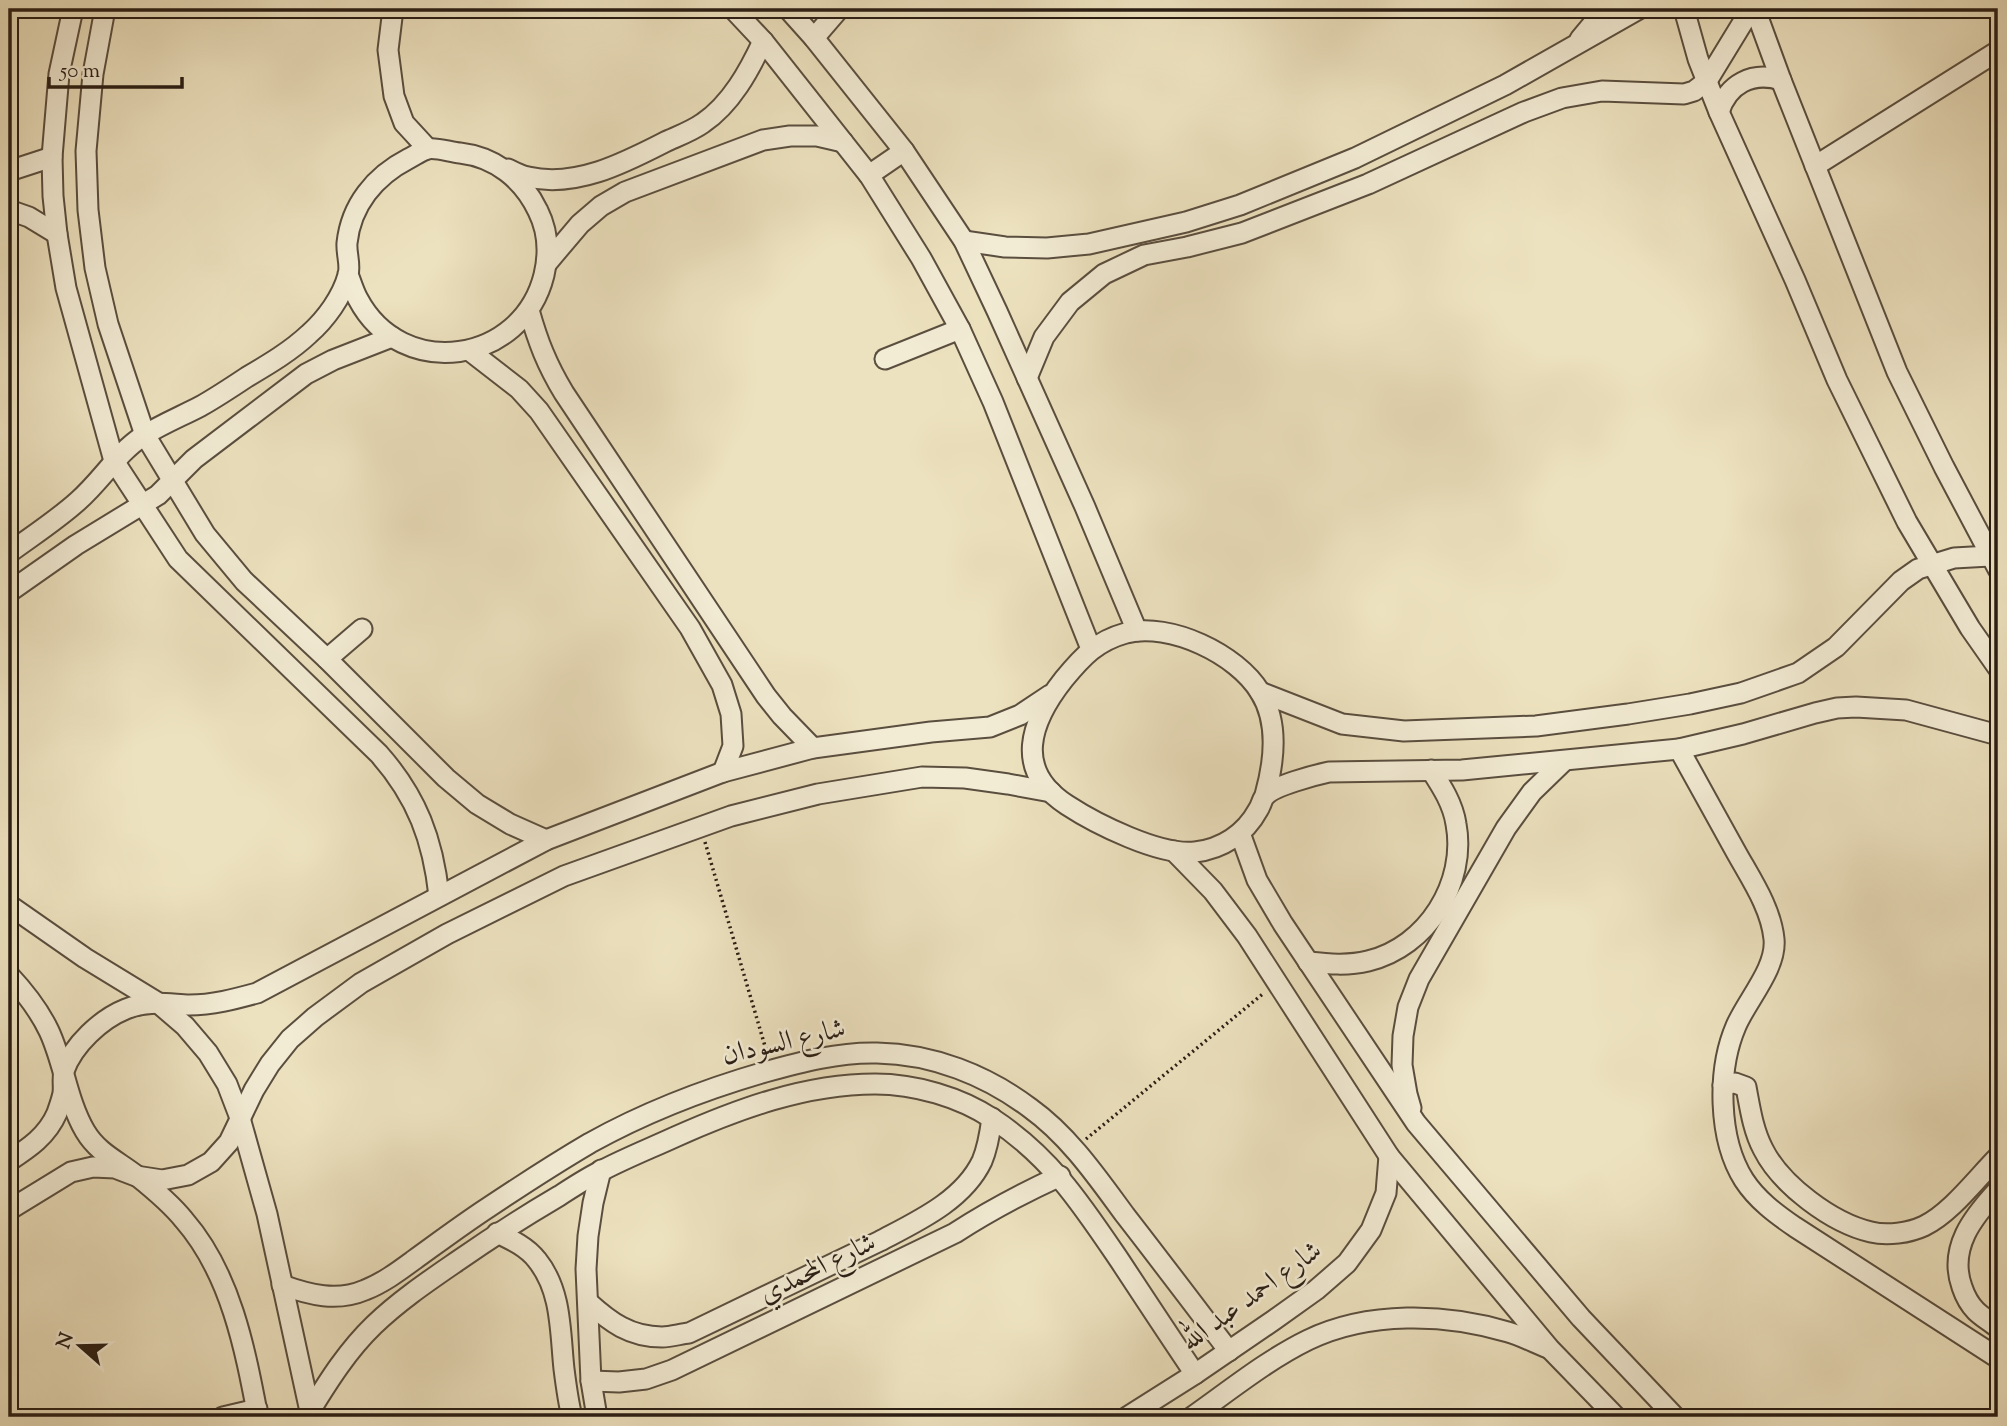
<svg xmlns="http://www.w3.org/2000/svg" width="2007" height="1426" font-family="'Sorts Mill Goudy',Amiri,serif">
	<rect width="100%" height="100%" fill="#ede2bf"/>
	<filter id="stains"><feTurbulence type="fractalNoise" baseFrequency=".00286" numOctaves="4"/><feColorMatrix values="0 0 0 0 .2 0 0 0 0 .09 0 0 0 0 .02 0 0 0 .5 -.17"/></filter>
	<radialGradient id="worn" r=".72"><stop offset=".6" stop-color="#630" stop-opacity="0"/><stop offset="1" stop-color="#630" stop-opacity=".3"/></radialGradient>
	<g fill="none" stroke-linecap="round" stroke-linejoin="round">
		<!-- minor casing -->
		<g stroke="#5a4e3f" stroke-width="23">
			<g id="minor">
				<path d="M73,9L59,74L52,157L53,196L57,234L66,288L114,461L178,559L379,754C417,797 433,840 439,896"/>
				<polyline points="105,9 93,74 86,151 88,210 95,268 108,324 145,435 205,534 244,581 327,659 446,778 477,804 510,824 546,840"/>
				<polyline points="393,9 388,50 394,96 404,123 428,149"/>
				<polyline points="733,9 763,41 869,175 921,258 960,329 993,402 1091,649"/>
				<polyline points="788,9 814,38 904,151 964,241 997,311 1085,507 1137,631"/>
				<polyline points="1684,9 1698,59 1719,112 1795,280 1837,380 1907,522 1970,628 1998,668"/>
				<polyline points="1755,9 1781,80 1897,372 1944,467 1998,569"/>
				<polyline points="814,38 839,9"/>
				<polyline points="1580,39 1595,21 1601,9"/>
				<path d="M1719,112C1728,84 1752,71 1781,80"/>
				<polyline points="1815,166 1998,51"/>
				<path d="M508,169C514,172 521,176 528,177C576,188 624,163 665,142C678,136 692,131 703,123C731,104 749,71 763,41"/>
				<polyline points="9,171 52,157"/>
				<polyline points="869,175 904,151"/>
				<polyline points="9,210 29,217 57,234"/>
				<polyline points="964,241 1005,247 1047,248 1089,244 1186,222 1240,205 1355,158 1505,85 1639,9"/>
				<polyline points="547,263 580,224 601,206 625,192 763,140 790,136 817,136 843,142"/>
				<path d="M529,310C538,342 547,365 564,393L766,696L782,716L813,748"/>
				<polyline points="470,351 519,389 539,411 690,628 722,685 731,714 733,746 723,772"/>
				<polyline points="885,359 960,329"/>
				<polyline points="1027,378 1044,337 1070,302 1104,274 1144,255 1187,247 1242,233 1368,184 1524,112 1562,98 1602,91 1684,94 1694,91 1707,81 1751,9"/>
				<path d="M9,553C32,536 57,520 78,501C102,480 117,453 143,436C162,424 182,416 201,406C217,397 232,387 247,377C269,364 291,351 309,334C326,319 342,297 348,275C351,265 346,253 347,243C351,205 375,176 408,159C414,156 421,151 427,149C436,147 450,152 460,153C495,157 523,179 538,211C548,231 549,254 544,275C522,364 402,382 358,299C354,292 351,282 348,274"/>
				<polyline points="9,592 76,545 158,495 194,459 306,374 333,360 392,337"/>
				<polyline points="327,659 362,629"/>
				<polyline points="1260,692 1342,724 1404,731 1536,726 1628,714 1690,704 1741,693 1798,673 1836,647 1901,581 1918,569 1954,558 1990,556"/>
				<path d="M1679,749C1698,783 1717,818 1736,852C1751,879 1771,908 1774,939C1777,968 1747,1000 1736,1026C1717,1070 1718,1139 1744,1180C1757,1200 1776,1214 1795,1227L1998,1358"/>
				<path d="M1265,795C1274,763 1279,722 1260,692C1237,654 1170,622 1126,633C1097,641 1083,656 1064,679C1030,722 1013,770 1067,805C1096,824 1160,856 1195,852C1222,849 1245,834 1258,810C1261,806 1262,799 1265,796C1273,786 1315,775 1329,772L1462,770L1679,749L1743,734L1815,713L1837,708L1856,707L1906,710L1998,735"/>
				<polyline points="1240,833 1257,880 1283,924 1416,1123 1581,1318 1675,1417"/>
				<polyline points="1174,851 1213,891 1247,936 1389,1156 1550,1349 1616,1417"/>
				<polyline points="9,905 85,958 157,1002 185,1026 208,1053 227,1084 240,1118 267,1214 311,1416"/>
				<path d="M1308,962C1328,964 1348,966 1368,961C1427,947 1467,883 1456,824C1453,804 1442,787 1431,770"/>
				<path d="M9,975C24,991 39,1010 49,1031C64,1063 67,1100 85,1131C98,1153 118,1161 137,1176C152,1188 172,1205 184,1220C231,1274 245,1349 258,1417"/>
				<path d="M1723,1085L1735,1083L1746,1087C1750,1108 1753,1130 1763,1149C1781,1185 1832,1223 1871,1232C1887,1236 1909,1233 1924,1226C1951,1213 1977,1178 1998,1157"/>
				<polyline points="1411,1108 1407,1094 1402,1065 1403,1036 1408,1007 1419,979 1506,828 1532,792 1564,761"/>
				<path d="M9,1161C29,1148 47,1136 57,1113C59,1107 62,1099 63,1093C64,1086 62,1078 64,1071C73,1045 101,1019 126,1009C148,1000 167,1004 189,1005C213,1005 235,999 257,993L546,840L723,772L813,748L931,732L990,727L1020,715L1050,695"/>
				<path d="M1998,1190C1973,1217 1948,1248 1962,1287C1965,1296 1970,1305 1976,1311C1982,1317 1991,1322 1998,1328"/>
				<polyline points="9,1210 71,1172 93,1167 115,1168 136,1176 162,1180 188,1175 211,1162 229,1142 254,1090 270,1064 290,1039 315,1017 361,983 447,934 564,876 731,816 818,794 922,777 965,778 1008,784 1051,792"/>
				<path d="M497,1233C512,1240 527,1247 537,1260C562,1291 560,1332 564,1369C566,1385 568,1401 572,1417"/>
				<path d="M282,1285C310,1295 337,1302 365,1290C383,1283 399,1271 414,1260C439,1242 463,1224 489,1207C522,1185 556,1163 590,1143C644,1113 706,1089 765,1072C801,1062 839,1052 877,1053C933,1054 986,1075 1030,1108C1069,1136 1097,1177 1125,1215C1160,1260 1194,1305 1229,1351"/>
				<path d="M588,1302C610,1322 630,1337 662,1337C671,1337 680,1334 689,1333L880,1241C916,1222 963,1201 982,1161C988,1147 990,1133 992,1118"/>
				<path d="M591,1381L619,1382L646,1379L672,1370L955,1233C989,1211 1023,1193 1060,1176"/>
				<path d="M310,1411C329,1380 348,1350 374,1325C400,1300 430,1280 459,1260C492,1237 525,1216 559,1196C573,1187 588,1177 603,1170C626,1158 651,1148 675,1137C738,1109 805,1084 875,1084C915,1084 960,1097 993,1119C1051,1157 1082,1205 1120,1261C1145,1299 1170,1337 1195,1374"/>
				<polyline points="223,1417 257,1409"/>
				<polyline points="597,1417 591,1381 586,1269 588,1236 593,1203 601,1170"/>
				<polyline points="1127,1417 1195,1374 1274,1320 1316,1290 1347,1263 1371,1230 1386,1193 1389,1156"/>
				<path d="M1192,1417C1229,1391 1267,1360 1308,1340C1368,1311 1445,1313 1508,1332C1522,1336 1535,1343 1548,1348"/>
			</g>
		</g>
		<!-- path -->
		<g stroke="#291d14" stroke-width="3.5" stroke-dasharray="2 3.5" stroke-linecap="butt">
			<polyline points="705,842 767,1053"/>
			<polyline points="1086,1139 1264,993"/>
		</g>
		<!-- minor -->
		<use href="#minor" stroke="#f3ecd5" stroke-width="19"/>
	</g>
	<g text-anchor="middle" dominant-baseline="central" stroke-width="5" stroke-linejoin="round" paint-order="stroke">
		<!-- street labels -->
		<g font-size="28" fill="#291d14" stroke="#f3ecd5">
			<text transform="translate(784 1043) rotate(-13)">شارع السودان</text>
			<text transform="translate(818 1269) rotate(-26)">شارع المحمدي</text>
			<text transform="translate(1252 1297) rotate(-36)">شارع احمد عبد الله</text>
		</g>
	</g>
	<!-- margin -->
	<rect width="2007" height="1426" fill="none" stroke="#ede2bf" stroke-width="35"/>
	<rect x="10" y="10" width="1986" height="1405" fill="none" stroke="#291d14" stroke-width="3.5"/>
	<rect x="18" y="18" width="1972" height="1391" fill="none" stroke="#291d14" stroke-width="2"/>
	<!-- north arrow -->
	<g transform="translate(80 1346) rotate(290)" stroke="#f3ecd5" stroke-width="5" paint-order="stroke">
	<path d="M0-5L12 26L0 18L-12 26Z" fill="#291d14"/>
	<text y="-10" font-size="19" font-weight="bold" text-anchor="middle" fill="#291d14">N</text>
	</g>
	<!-- scale -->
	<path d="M49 77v10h133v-10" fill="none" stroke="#291d14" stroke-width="3.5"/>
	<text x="60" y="77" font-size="21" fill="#291d14" stroke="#f3ecd5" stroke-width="5" paint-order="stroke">50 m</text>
	<rect width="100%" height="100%" filter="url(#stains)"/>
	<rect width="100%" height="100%" fill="url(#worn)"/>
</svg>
